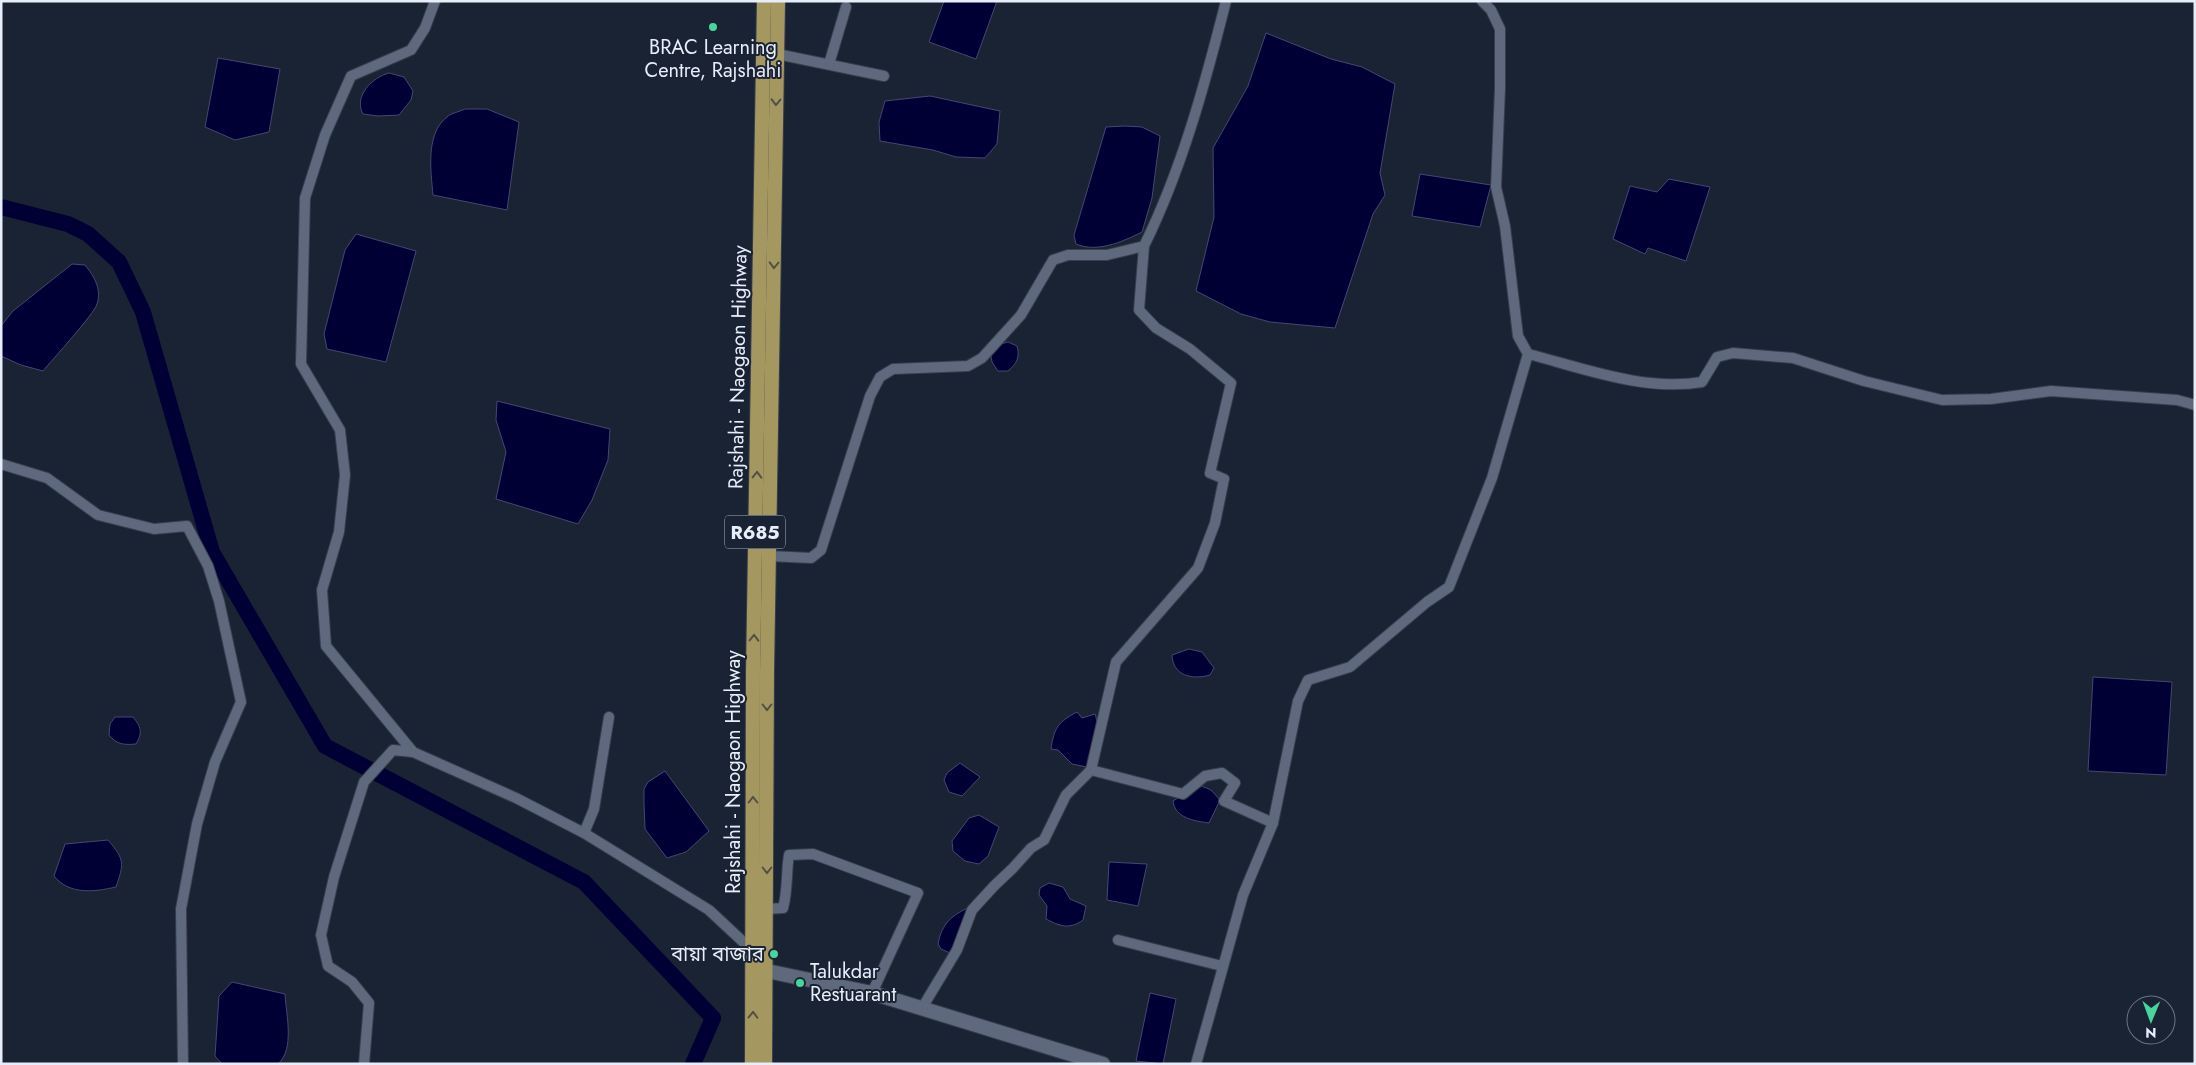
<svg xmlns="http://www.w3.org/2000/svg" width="2196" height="1065" font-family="Jost,'Noto Sans Bengali',sans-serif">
	<rect width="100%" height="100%" fill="#1a2334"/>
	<!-- water -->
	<g fill="#000035" stroke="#454770">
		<polygon points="944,1 997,1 976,59 929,42"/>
		<polygon points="1266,33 1331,59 1362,67 1395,84 1380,173 1385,195 1373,214 1335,328 1270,322 1241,314 1196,291 1214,217 1213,148 1248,86"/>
		<polygon points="218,58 280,69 269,132 235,140 205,127"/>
		<path d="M389,73L404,77L413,91L411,100L399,115L378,116L363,114C353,96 373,77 389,73Z"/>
		<polygon points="930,96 1000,111 997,144 985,158 956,157 933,150 880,141 879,122 885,101"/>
		<path d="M465,109H487L519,122L507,210L433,195C431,172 425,134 447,117C451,113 459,112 465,109Z"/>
		<path d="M1125,126L1142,127L1160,136L1152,198L1142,232C1122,242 1097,253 1076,244L1074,235L1106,127Z"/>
		<polygon points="1420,174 1491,185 1480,227 1412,216"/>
		<polygon points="1669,179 1710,187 1686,261 1648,248 1645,254 1613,239 1630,186 1657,192"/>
		<polygon points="356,234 416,251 386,362 327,349 324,334 345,250"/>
		<path d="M72,264L85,265C94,276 102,289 97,304C95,313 52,360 43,371L21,365L1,356V326L13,311Z"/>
		<path d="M1008,342L1017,346C1020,358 1017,363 1008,371H998L992,362L991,356L1001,344Z"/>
		<polygon points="497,401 610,429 608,460 592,500 578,524 496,499 506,452 496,420"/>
		<path d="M1189,649L1202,652L1214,668L1210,675C1192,680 1173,676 1172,655Z"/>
		<polygon points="2093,677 2172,682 2166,775 2088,771"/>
		<path d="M1077,712L1082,718L1095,714C1101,730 1091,750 1087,767L1072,764L1058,750L1051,749C1054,728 1058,722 1077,712Z"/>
		<path d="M115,717H133C141,727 143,732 136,744C125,745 117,745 109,735L110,724Z"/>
		<polygon points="960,763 980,777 962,796 949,792 944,780 947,773"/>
		<polygon points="665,771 709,831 686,852 667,858 645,829 644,803 644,789 648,782"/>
		<path d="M1199,785L1211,790L1220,800L1209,823C1194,821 1175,818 1173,801Z"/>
		<polygon points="979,815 999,827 988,856 979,864 965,861 953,851 952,841 969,818"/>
		<path d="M108,840C125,860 124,863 116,887C94,892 69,895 54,876L65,844Z"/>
		<polygon points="1109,862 1147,864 1138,906 1107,900"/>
		<path d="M1049,883L1063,887L1070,899L1086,906L1083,920C1069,930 1060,926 1046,919L1047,906L1039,895L1040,888Z"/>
		<path d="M970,907L969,928L950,953L941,949L938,944C942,923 952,915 970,907Z"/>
		<path d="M232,982L285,994C286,1014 295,1049 278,1064H222L215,1056L219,996Z"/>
		<polygon points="1150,993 1176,999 1163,1064 1136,1061"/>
	</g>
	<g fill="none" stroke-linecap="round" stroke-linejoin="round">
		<!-- river -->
		<polyline stroke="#000035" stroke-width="16" points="1,207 68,224 88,234 119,262 143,312 212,552 325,746 584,882 713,1018 693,1064"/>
		<!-- minor casing -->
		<g stroke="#373e4c" stroke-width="12">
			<g id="minor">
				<polyline points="435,1 425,28 411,50 351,76 325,135 305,198 301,364 340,430 345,475 339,532 322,590 326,646 413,752 516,798 584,833 709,910 754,952"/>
				<polyline points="777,54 884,76"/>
				<polyline points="829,64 846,7"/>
				<path d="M1528,354C1583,368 1645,392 1702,382L1717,357L1733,353L1793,358L1864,381L1942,400L1991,399L2051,391L2177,400L2195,405"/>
				<polyline points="1,464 47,478 98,515 154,529 187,526 208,566 219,601 241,702 215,762 197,824 181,909 183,1064"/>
				<path d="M769,556L811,558L821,550L870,396L880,377L893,369L968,366L982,358L1021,315L1053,260L1068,255H1107L1144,246C1182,169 1205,84 1226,1"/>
				<polyline points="1091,770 1183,794 1205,776 1222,773 1235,783 1224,801 1273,823"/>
				<polyline points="584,833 594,809 609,717"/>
				<path d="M767,909L783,908C788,891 786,872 789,855L813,854L918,893L872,993"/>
				<polyline points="1118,940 1222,966"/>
				<polyline points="922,1008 957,950 972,910 994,886 1013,868 1031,848 1044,840 1066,795 1091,770 1116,662 1198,568 1215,523 1224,479 1210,473 1231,383 1190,349 1156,328 1139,310 1144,246"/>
				<polyline points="364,1064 369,1003 352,982 328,966 321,935 334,877 364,782 393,750 413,752"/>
				<polyline points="1196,1064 1243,895 1273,823 1298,701 1308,680 1350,667 1427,602 1449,587 1492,478 1528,354 1518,336 1505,226 1496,187 1500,88 1500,29 1491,10 1482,1"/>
			</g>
		</g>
		<!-- secondary casing -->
		<g stroke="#373e4c" stroke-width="16">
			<polyline id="secondary" points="767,971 872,993 1103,1064"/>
		</g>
		<!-- primary casing -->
		<g stroke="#373e4c" stroke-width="16">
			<g id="primary">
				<polyline points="752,1064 753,672 764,1"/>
				<polyline points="765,1064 767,672 778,1"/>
			</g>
		</g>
		<!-- minor -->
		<use href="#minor" stroke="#5e697d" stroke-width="10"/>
		<!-- secondary -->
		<use href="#secondary" stroke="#5e697d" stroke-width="14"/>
		<!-- primary -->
		<use href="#primary" stroke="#a59760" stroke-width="14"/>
	</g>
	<!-- one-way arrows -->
	<defs><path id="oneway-chevron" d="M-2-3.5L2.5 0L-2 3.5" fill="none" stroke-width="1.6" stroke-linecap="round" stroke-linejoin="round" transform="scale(1.25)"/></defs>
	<g stroke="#525146">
		<use href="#oneway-chevron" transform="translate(776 102) rotate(91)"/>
		<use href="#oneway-chevron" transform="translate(774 265) rotate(91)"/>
		<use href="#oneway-chevron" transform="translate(757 475) rotate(-89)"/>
		<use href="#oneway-chevron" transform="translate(754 638) rotate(-89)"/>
		<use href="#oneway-chevron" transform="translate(767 707) rotate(90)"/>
		<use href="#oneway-chevron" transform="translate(753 800) rotate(-90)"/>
		<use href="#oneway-chevron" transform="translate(767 870) rotate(90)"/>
		<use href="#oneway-chevron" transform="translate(753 1015) rotate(-89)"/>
	</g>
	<!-- markers -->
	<g fill="#49d49c" stroke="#1a2334" stroke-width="2">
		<circle cx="713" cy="27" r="5"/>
		<circle cx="774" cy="954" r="5"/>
		<circle cx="800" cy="983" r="5"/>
	</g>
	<g text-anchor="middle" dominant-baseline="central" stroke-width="4" stroke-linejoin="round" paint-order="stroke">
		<!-- shield labels -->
		<rect fill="#1a2334" stroke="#aab1be" stroke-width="1" x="725" y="515.5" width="60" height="33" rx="4"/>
		<g font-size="19" font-weight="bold" fill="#e7eef9">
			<text x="755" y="532">R685</text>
		</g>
		<!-- poi labels -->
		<g font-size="20" fill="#e7eef9" stroke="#1a2334">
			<text x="713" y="47">BRAC Learning<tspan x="713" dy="23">Centre, Rajshahi</tspan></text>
			<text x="764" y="954" text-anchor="end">বায়া বাজার</text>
			<text x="810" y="971" text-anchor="start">Talukdar<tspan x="810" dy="23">Restuarant</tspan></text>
		</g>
		<!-- street labels -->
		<g font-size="20" fill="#e7eef9" stroke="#1a2334">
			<text transform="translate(738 367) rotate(-89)">Rajshahi - Naogaon Highway</text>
			<text transform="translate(733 772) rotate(-90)">Rajshahi - Naogaon Highway</text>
		</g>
	</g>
	<!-- border -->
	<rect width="2196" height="1065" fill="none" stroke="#e7eef9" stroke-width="5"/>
	<!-- north arrow -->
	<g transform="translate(2151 1020) rotate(181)"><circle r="24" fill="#1a2334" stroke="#6c7483"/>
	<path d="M0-4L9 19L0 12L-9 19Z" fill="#49d49c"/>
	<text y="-8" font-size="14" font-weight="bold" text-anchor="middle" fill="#e7eef9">N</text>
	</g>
</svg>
